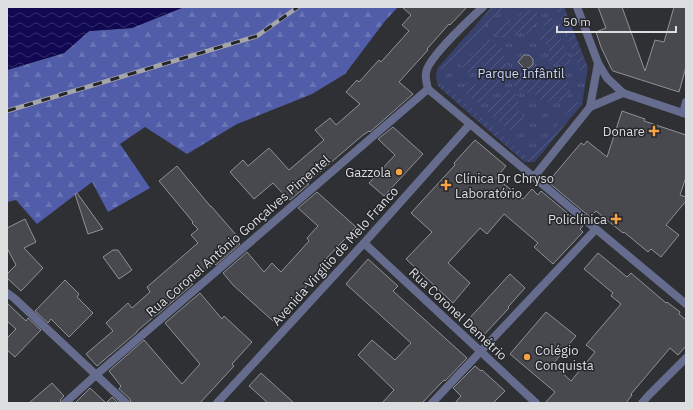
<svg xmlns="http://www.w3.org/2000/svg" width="693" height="410" font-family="'IBM Plex Sans',sans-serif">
	<defs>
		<pattern id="forest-firs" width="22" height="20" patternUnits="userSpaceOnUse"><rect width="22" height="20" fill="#515da9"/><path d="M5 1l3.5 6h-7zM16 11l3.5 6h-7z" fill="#6974b4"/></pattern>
		<pattern id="park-tufts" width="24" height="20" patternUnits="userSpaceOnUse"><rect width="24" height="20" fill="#39416f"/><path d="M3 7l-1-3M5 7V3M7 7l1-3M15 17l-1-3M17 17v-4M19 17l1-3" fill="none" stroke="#555c83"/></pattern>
		<pattern id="garden-furrows" width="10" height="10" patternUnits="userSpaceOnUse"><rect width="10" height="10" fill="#39416f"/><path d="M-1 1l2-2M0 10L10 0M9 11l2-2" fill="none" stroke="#555c83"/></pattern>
		<pattern id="water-waves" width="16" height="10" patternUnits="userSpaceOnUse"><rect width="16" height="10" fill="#100850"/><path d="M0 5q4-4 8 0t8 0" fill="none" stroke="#322c69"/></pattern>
	</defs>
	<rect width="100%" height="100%" fill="#2f3034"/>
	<!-- forest -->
	<polygon fill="url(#forest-firs)" points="184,7 398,7 385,21 345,74 312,94 237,124 187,154 145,127 120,144 150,188 108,212 92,182 37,224 16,200 7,202 7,70 64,53 89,31 132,28"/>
	<!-- park -->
	<polygon fill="url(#park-tufts)" points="494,7 564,7 588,68 582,104 534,162 525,162 438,86 436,77 437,69 491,8"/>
	<!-- garden -->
	<g fill="url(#garden-furrows)">
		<polygon points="494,7 515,7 494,16 447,69 437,69 491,8"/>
		<polygon points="556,7 564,7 588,68 584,74 579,68"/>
		<path d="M534,8L541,17L529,34C519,32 515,34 507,41L493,33L499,25Z"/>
		<path d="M551,16L571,61L570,65L566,67L549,61C551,47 548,44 536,37Z"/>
		<path d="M489,39L505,50C503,58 505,62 511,68L480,105L464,91L465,81L472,85L479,84L481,77L480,71L475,69L468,73L460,65Z"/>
		<polygon points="546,70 568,78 570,91 566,99 557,102 542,101 534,93 521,92 512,83 518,76 528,80 538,78"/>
		<polygon points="438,86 446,86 526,156 535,153 576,102 582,104 539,157 534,162 525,162"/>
		<polygon points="508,89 519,96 518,109 523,117 523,125 513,133 487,112"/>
	</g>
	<!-- water -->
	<polygon fill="url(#water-waves)" points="7,7 184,7 132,28 89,31 64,53 7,70"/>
	<!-- building -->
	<g fill="#48494e" stroke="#8f9196">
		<polygon points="402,7 467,7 450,25 449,24 427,49 428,50 399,82 413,94 370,132 369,131 363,135 307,183 309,184 290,200 288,199 273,183 254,199 230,172 243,160 248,166 269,148 289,170 324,140 315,130 330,118 336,125 360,104 346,92 357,80 359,82 379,60 381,62 409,31 402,25 411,15"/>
		<polygon points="598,7 622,7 645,71 655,40 664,42 674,7 686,7 686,67 679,92 613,71 611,68 601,47 596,32 606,28"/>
		<polygon points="524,55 529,55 533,59 533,64 529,68 524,68 518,62"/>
		<polygon points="622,111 645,119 644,121 686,135 686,177 680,195 686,197 686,201 666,225 679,235 661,257 651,249 648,252 624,232 623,233 596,211 590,217 548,182 581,143 584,145 587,141 607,157"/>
		<polygon points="393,127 423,154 384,196 369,183 395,155 378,139"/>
		<polygon points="475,140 506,166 496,178 523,199 532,189 538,195 541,191 583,226 580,229 583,232 553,264 534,247 538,243 504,214 487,234 480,228 448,263 470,283 453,303 406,259 432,232 411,213 455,165 454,163"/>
		<polygon points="177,166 211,207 211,206 237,236 235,238 240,244 216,265 214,263 191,283 193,284 157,315 157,314 137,331 137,332 97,366 86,354 113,331 106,323 128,303 132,308 150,292 147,287 198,243 191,235 198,229 192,223 193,222 159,181"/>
		<polygon points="317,192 356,227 325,260 328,263 296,298 295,298 273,321 233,285 223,273 247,252 264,272 272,263 281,272 309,241 307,238 318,226 298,208"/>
		<polygon points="77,193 103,229 88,234 75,194"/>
		<polygon points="25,219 36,242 24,248 43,268 21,291 7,278 7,274 16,265 7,248 7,228"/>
		<polygon points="113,250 118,250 132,270 119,279 103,257"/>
		<polygon points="598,253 627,277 631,273 666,303 667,302 680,312 679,314 686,320 686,346 678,355 670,348 631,394 632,395 626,403 545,403 555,392 510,354 546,312 576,336 553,364 571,381 595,352 586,345 621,304 611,296 613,293 584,269"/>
		<polygon points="368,259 398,286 393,291 467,358 445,381 444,380 422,403 382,403 394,390 358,355 372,340 395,360 411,343 346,284"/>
		<polygon points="510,274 525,288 508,307 509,308 482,337 466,322"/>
		<polygon points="65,280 79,294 77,297 93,313 69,337 51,319 48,323 35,311"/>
		<polygon points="200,293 222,319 224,316 252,342 232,364 234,366 200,403 131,403 130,399 119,389 121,386 109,371 144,340 182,384 200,364 165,323"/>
		<polygon points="7,303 26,321 28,318 41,330 15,357 7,350 7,338 16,329 7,321"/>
		<polygon points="475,366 481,371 482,370 505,391 493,403 455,403 461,396 453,388"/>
		<polygon points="261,373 294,403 268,403 249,386"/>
		<polygon points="52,383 64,396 61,399 60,403 29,403"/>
		<polygon points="90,388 106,403 112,397 118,403 75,403"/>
	</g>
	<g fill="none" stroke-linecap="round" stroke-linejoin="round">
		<!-- minor -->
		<g stroke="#656c8e" stroke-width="8">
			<polyline points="598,63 607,78 623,93 686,114"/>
			<polyline points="428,89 686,304"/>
			<path d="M428,89C427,84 425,78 426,73C427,59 471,18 483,7"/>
			<polyline points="590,107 623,93"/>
			<polyline points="683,113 686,102"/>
			<polyline points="534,177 590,107 598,63 577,7"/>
			<polyline points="364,243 536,403"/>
			<polyline points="7,293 14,298 126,403"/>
			<polyline points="65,403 97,374 428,89"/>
			<polyline points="217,403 364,243 470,124"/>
			<polyline points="432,403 596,229"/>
		</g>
		<!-- tertiary -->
		<polyline stroke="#656c8e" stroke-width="8" points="642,403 648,396 686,358"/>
		<!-- rail casing -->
		<g stroke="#a5a6a9" stroke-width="4.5">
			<polyline id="rail" points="7,111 257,36 298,7"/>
		</g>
		<!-- rail -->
		<use href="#rail" stroke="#25262a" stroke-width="3" stroke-dasharray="9" stroke-linecap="butt"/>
	</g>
	<!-- markers -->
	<g fill="#f6a247" stroke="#25262a" stroke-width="1.5">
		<path d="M652 125h4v4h4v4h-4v4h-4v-4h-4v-4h4z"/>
		<circle cx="399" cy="172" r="4"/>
		<path d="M444 179h4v4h4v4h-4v4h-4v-4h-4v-4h4z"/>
		<path d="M614 213h4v4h4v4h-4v4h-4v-4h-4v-4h4z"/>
		<circle cx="527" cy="357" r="4"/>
	</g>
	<g text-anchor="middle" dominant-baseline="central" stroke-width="3" stroke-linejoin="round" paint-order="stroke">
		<!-- park labels -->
		<g font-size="13" fill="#c8d2fd" stroke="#25262a">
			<text x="521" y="73">Parque Infântil</text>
		</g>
		<!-- poi labels -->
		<g font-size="13" fill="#dcdddf" stroke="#25262a" text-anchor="end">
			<text x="645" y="131">Donare</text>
			<text x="391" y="172">Gazzola</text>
			<text x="455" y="178" text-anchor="start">Clínica Dr Chryso<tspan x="455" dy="15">Laboratório</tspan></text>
			<text x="607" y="219">Policlínica</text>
			<text x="535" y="350" text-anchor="start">Colégio<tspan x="535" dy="15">Conquista</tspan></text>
		</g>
		<!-- street labels -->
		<g font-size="13" fill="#dcdddf" stroke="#25262a">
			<text transform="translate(238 236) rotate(-41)">Rua Coronel Antônio Gonçalves Pimentel</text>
			<text transform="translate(335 256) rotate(-48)">Avenida Virgílio de Melo Franco</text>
			<text transform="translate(458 314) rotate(43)">Rua Coronel Demétrio</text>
		</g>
	</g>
	<!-- border -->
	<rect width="693" height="410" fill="none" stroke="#dcdddf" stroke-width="16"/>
	<!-- scale -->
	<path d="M557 26v6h119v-6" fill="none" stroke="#dcdddf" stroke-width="2"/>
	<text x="563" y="26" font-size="12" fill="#dcdddf" stroke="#25262a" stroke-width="3" paint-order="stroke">50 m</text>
</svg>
